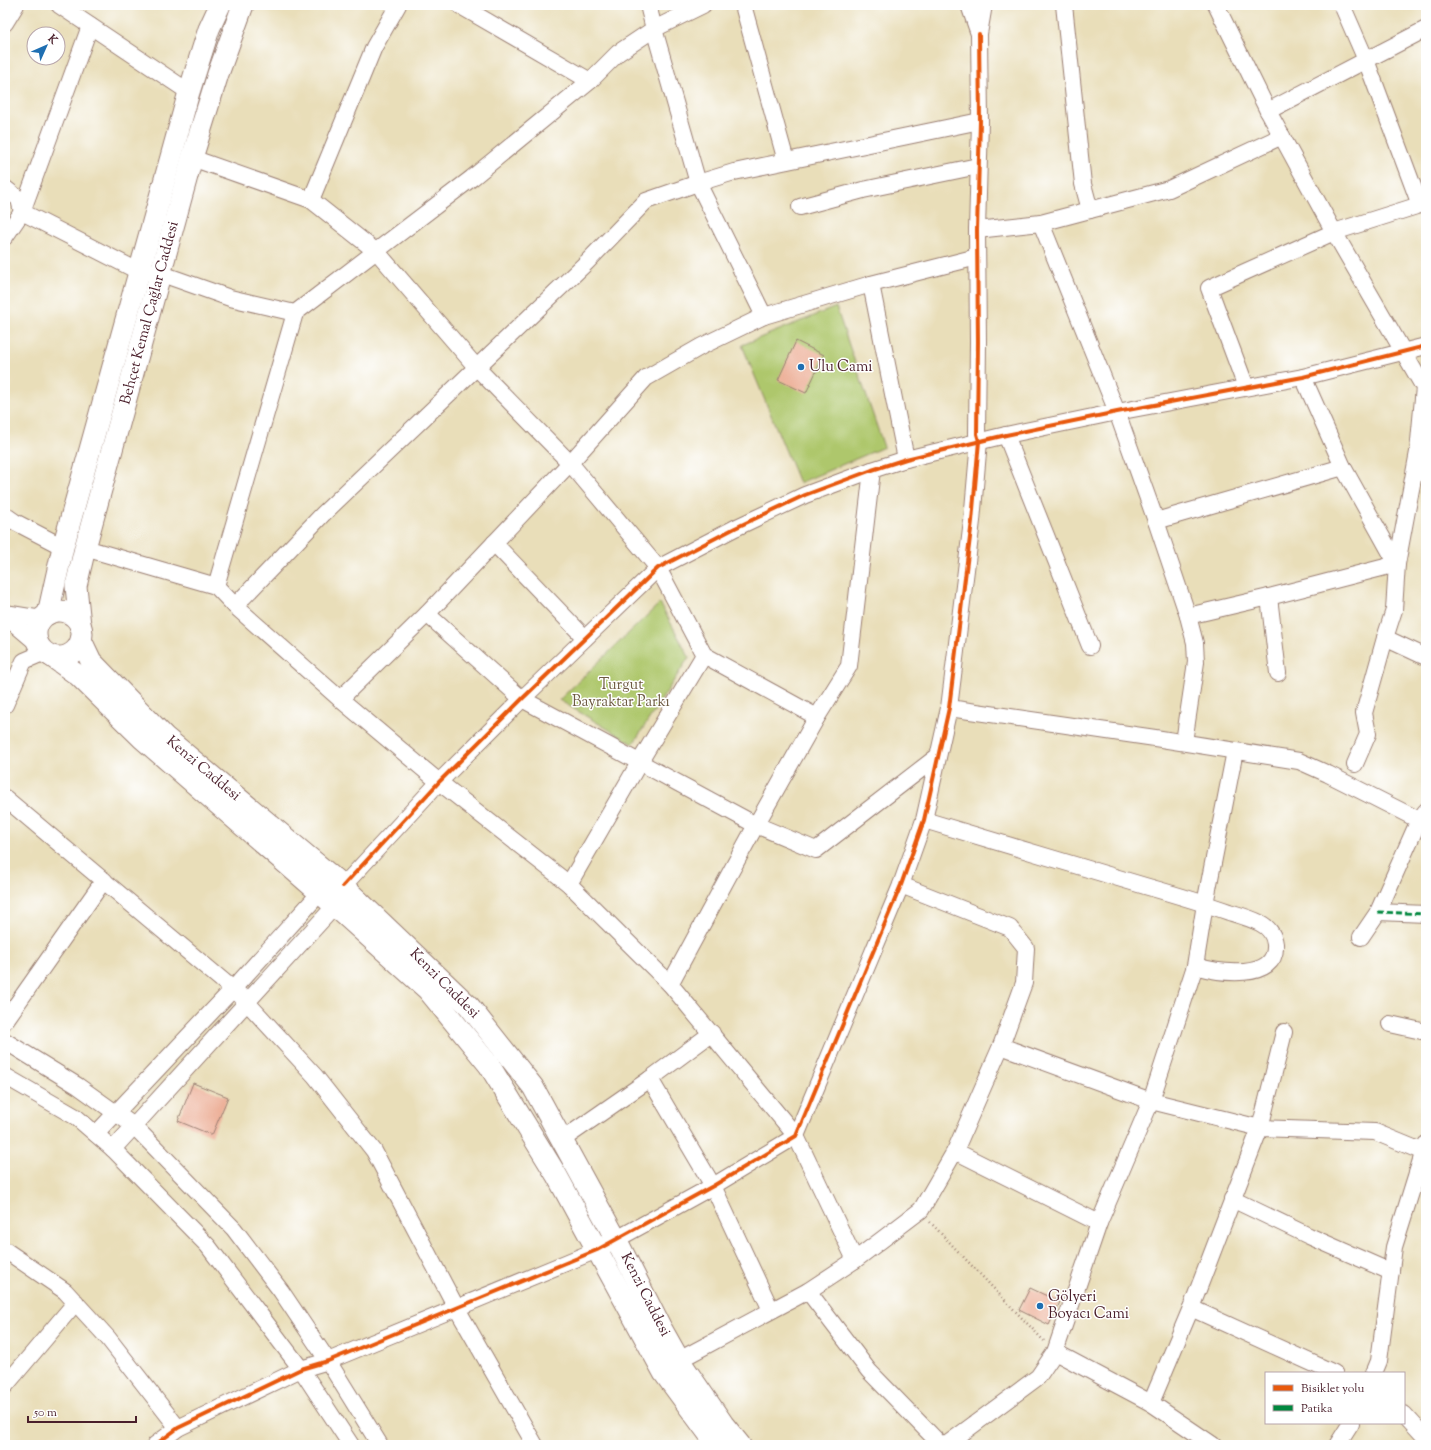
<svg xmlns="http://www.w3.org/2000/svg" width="1431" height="1450" font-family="'Sorts Mill Goudy',serif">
	<rect width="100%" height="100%" fill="#fff"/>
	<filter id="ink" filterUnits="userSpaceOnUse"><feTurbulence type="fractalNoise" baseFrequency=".025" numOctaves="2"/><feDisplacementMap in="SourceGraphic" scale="8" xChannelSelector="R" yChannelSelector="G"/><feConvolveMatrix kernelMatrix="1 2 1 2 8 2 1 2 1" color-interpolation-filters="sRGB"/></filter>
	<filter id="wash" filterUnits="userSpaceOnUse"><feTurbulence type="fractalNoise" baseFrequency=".012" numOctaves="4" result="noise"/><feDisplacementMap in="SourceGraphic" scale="16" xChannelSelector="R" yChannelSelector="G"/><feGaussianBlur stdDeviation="0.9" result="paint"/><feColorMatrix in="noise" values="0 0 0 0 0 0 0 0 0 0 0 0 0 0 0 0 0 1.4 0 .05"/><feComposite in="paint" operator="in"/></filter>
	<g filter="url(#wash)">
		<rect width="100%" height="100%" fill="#e9deb9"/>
		<!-- green -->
		<g fill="#aec76c" stroke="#7c734c">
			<polygon points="836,307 884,447 799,483 742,345"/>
			<polygon points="660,603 689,657 633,744 559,700"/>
		</g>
		<g id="blocks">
			<!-- building -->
			<g fill="#edb19a">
				<polygon points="796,341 824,355 806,393 778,380"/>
				<polygon points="193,1083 228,1097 212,1135 178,1121"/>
				<polygon points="1030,1288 1060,1302 1049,1325 1019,1310"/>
			</g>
		</g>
	</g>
	<g filter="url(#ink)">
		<use href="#blocks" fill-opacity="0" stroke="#9a7e72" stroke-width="1"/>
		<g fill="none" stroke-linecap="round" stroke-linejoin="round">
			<!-- minor casing -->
			<g stroke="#9a7e72" stroke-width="18">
				<g id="minor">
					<polyline points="59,5 189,92"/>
					<polyline points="459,5 590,81"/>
					<polyline points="648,5 654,29 698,183 764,316"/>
					<polyline points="743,5 786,161"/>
					<polyline points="969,5 979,34 984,5"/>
					<polyline points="1064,5 1083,184 1090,210"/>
					<polyline points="1216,5 1268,111 1334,232 1426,391"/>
					<polyline points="1342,5 1366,60 1420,205"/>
					<polyline points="5,23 16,5"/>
					<polyline points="1268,111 1426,29"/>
					<polyline points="192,158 311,200 378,253 477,368 570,463 658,568 704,655 639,763 569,884"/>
					<polyline points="5,188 19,199 22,212 138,271 162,274 230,298 295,313 472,178 590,81 618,53 654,29 703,5"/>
					<polyline points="311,200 374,47 398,5"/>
					<polyline points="800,207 863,190 978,166"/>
					<polyline points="1041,223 1117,412 1156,521 1188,616 1269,597 1397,564 1343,467 1303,377"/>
					<polyline points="977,230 1041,223 1169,189 1282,136"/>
					<polyline points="5,237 22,212 90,26"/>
					<polyline points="871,284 906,459"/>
					<polyline points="1246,387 1209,288 1334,232 1426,203"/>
					<polyline points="1424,387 1418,452 1397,564 1394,610 1385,638 1426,657"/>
					<polyline points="1006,435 1090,646"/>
					<polyline points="5,515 15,522 63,547"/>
					<polyline points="1156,521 1343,467"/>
					<polyline points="494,543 585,638"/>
					<polyline points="85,548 216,586 235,606 340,699 439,782 569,884 670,984 796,1136 855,1260"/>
					<polyline points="216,586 295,313"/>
					<polyline points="1269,597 1278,673"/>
					<polyline points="235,606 323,514 586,263 646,201 698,183 734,172 980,121"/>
					<polyline points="5,613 42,619"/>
					<polyline points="427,614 522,699 756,825 816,850 938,756"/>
					<polyline points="5,616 38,644"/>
					<polyline points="704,655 817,717"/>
					<polyline points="340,699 427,614 570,463 646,378 702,346 764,316 871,284 977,257"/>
					<polyline points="5,705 24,661 45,652"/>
					<polyline points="949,708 1155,738 1299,761 1328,774 1419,820"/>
					<polyline points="1184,742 1196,662 1195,643 1188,616"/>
					<polyline points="1355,764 1368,734 1364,713 1385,638"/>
					<polyline points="5,798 241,996 315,1076 374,1151 456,1307 535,1445"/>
					<path d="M924,820C998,842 1071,864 1145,886C1173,894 1201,902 1229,912C1239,915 1250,918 1260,923C1268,927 1274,935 1275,944C1278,983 1216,972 1195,966"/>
					<polyline points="343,886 439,782 522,699 658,568 735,528 805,495 872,470 906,459 1006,435 1117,412 1303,377 1426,346"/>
					<polyline points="1378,912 1426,914"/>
					<polyline points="1361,937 1378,912 1419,820 1426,811"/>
					<polyline points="670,984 756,825 817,717 849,666 872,470"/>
					<polyline points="5,1021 104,880"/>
					<polyline points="1390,1024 1426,1032"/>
					<polyline points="5,1041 78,1086 134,1126 234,1229 281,1291 328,1361 380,1445"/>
					<polyline points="1001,1046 1151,1101 1260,1128 1375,1132 1426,1153"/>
					<polyline points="5,1076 76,1117 113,1149 208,1246 301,1369 351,1445"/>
					<polyline points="650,1079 713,1186 771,1310"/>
					<polyline points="96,1134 233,989 327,885"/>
					<polyline points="562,1140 650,1079 712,1033"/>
					<polyline points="113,1149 343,897"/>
					<polyline points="955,1151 1099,1223"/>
					<polyline points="1232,1199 1309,1236 1391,1272"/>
					<polyline points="5,1250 65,1291 108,1338 178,1428"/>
					<polyline points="808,1291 869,1371 941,1445"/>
					<polyline points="1191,1308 1334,1373"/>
					<polyline points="1055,1352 1151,1403 1213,1445"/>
					<polyline points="679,1360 808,1291 855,1260 921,1210 955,1151 1001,1046 1024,983 1026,948 1010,928 901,885"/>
					<polyline points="1374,1373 1379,1361 1394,1247 1426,1144"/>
					<polyline points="5,1386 76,1302"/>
					<polyline points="1151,1403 1191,1308 1260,1128 1284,1032"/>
					<polyline points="1404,1414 1426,1438"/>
					<polyline points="155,1445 178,1428 301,1369 328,1361 597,1250 713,1186 796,1136 901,885 924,820 949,708 972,521 979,441 977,434 978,342 977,230 980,121 979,34"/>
					<polyline points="946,1445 1038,1377 1055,1352 1099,1223 1151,1101 1195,966 1205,904 1235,751"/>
					<polyline points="1337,1445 1351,1423"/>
				</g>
			</g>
			<!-- major casing -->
			<g stroke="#9a7e72" stroke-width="23">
				<g id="major">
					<circle cx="59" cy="634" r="23"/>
					<polyline points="48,614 63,547 189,92 209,29 220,5"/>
					<polyline points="80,625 76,586 85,548 192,158 218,74 243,5"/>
					<polyline points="81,640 91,661 165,737 343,886 469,1006 533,1087 616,1239 661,1328 679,1360 723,1424 740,1445"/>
					<polyline points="51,656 79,676 142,738 335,906 428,990 489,1065 557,1176 664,1373 717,1445"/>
				</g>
			</g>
			<!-- path -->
			<polyline stroke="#9a7e72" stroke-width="2.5" stroke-dasharray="1 3" stroke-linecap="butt" points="930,1222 1044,1341"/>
			<!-- minor -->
			<use href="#minor" stroke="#fff" stroke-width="16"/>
			<!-- major -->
			<use href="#major" stroke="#fff" stroke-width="21"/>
			<!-- quiet -->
			<polyline stroke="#00873e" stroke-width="3" stroke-dasharray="6 3" stroke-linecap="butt" points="1378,912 1426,914"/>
			<!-- cycleway casing -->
			<g stroke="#fff" stroke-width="6">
				<g id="cycleway">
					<polyline points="343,886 439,782 522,699 658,568 735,528 805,495 872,470 906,459 1006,435 1117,412 1303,377 1426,346"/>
					<polyline points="155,1445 178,1428 301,1369 328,1361 597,1250 713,1186 796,1136 901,885 924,820 949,708 972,521 979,441 977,434 978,342 977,230 980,121 979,34"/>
				</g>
			</g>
			<!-- cycleway -->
			<use href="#cycleway" stroke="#e8590c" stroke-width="4"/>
		</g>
	</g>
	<!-- markers -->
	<g fill="#1f6fb2" stroke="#fff" stroke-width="1.5">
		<circle cx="801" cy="367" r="4"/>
		<circle cx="1040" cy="1306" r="4"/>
	</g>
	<g text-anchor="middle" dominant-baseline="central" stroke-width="3" stroke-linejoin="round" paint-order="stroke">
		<!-- street labels -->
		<g font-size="15" fill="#4a1f2b" stroke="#fff">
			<text transform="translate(150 313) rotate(-75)">Behçet Kemal Çağlar Caddesi</text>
			<text transform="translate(203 769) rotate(40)">Kenzi Caddesi</text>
			<text transform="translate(444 984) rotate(45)">Kenzi Caddesi</text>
			<text transform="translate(645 1295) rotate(63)">Kenzi Caddesi</text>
		</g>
		<!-- poi labels -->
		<g font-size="15" fill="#4a1f2b" stroke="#fff" text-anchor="start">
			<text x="809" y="367">Ulu Cami</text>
			<text x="1048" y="1297">Gölyeri<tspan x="1048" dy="17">Boyacı Cami</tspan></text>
		</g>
		<!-- park labels -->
		<g font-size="15" fill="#6d5a42" stroke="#fff">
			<text x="621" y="685">Turgut<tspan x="621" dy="17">Bayraktar Parkı</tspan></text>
		</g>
	</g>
	<!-- margin -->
	<rect width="1431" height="1450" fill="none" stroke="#fff" stroke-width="20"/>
	<!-- legend -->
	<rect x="1265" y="1372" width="140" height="52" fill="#ffffff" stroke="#b7a5aa"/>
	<rect x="1273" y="1385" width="20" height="6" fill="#e8590c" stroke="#b7a5aa"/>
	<text x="1301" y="1392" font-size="12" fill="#4a1f2b">Bisiklet yolu</text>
	<rect x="1273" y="1405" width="20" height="6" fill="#00873e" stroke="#b7a5aa"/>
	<text x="1301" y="1412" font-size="12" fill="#4a1f2b">Patika</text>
	<!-- north arrow -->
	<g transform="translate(46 46) rotate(45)"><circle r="19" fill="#ffffff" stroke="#b7a5aa"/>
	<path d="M0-3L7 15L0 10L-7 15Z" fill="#1f6fb2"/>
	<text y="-6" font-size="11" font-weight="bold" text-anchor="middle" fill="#4a1f2b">K</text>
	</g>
	<!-- scale -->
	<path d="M28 1416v6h108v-6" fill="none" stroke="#4a1f2b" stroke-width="2"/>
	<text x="34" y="1416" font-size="12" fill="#4a1f2b" stroke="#ffffff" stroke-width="3" paint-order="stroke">50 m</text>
</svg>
